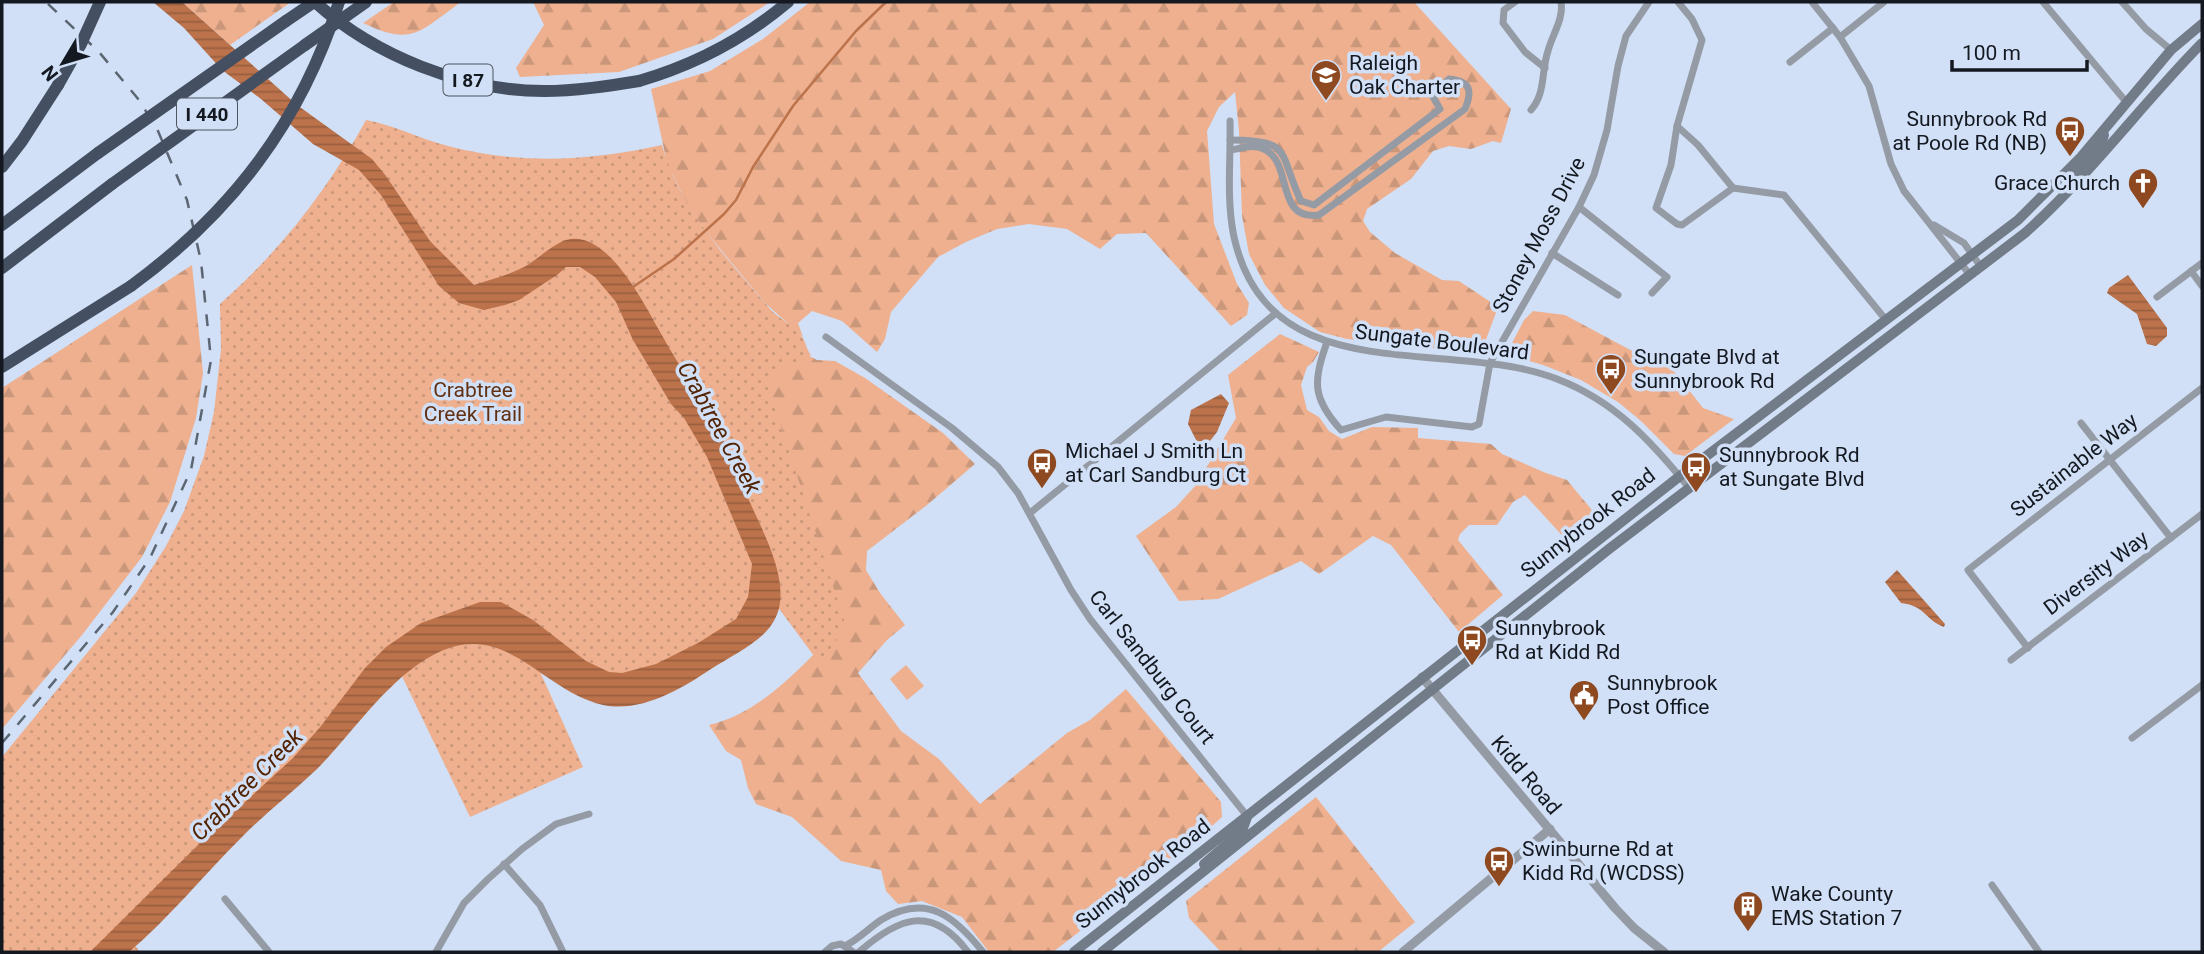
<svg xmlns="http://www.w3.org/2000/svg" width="2204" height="954" font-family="Roboto,sans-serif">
	<defs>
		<pattern id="forest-firs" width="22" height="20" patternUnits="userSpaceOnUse" patternTransform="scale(1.75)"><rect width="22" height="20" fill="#eeb08f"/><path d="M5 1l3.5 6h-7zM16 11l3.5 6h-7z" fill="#cb977b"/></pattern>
		<pattern id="park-dots" width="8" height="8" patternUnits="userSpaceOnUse" patternTransform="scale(1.75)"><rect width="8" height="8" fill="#eeb08f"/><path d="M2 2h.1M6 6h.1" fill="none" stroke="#cb977b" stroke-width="1.8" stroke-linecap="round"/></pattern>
		<pattern id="water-rules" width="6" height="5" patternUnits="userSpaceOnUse" patternTransform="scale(1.75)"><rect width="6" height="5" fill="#bc734b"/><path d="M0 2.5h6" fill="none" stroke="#985e3e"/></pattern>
	</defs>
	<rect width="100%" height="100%" fill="#d1e0f6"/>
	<!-- grass -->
	<polygon fill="#eeb08f" points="906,665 924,686 907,700 890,679"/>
	<!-- forest -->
	<g fill="url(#forest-firs)">
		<polygon points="182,2 291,2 230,45"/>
		<path d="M394,2H461C420,31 413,47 363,23Z"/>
		<polygon points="533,2 770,2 713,39 619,72 520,77 516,68 544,25"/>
		<polygon points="810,2 1414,2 1511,109 1501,143 1493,141 1471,149 1449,146 1433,151 1411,179 1367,209 1363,221 1370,232 1395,253 1442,280 1459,281 1498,307 1484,345 1470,352 1347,339 1320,332 1284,308 1265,285 1249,254 1242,216 1239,131 1235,92 1219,107 1207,131 1214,224 1237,284 1249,303 1247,315 1231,326 1146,233 1117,234 1100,249 1067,229 1029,224 997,229 966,242 938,257 891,312 885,339 877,352 842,321 812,311 798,323 803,337 765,303 706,232 687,204 667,163 651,89 710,71 763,39"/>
		<polygon points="192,265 203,373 196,418 170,502 142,557 82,635 2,729 2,388"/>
		<polygon points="1533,311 1565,315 1636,353 1661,361 1674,371 1703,408 1734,419 1685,456 1674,454 1641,421 1618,402 1581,380 1543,365 1512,356 1510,347 1524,320"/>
		<polygon points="1280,334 1319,352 1313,362 1307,367 1301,385 1307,410 1319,417 1329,431 1342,439 1372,427 1418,428 1418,438 1491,444 1502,454 1546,473 1567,480 1601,521 1570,544 1525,495 1513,502 1497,525 1469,525 1460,534 1458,540 1503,595 1459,632 1391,545 1373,536 1319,574 1301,561 1218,599 1179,601 1136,536 1176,507 1196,485 1236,418 1228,375"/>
		<path d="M785,343L817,360L835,361L865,378L943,433L975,464L927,505L867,551L866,570L880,593L905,625L887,640L858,673L901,731L939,759L980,804L1067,733L1090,720L1126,689L1221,802L1222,817L1191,845L1053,952H989L962,917L922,901L898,904L886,891L881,870L841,861L792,817L756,804L748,788L741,760L726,751L709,725C759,713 794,674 829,639L749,377Z"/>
		<polygon points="1316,797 1415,922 1378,952 1221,952 1189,918 1186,901"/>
	</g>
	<!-- park -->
	<path fill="url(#park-dots)" d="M366,120C394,125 420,139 448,146C519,165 591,161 662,145C680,210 727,258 770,309C778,318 796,327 802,337C806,342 806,349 811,355L765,377L846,626L820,664L774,602L646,697L528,645L583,767L470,817L396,664L129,938L140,952H2V757L136,593L166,546L184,511L204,456L214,412L221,349L220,304C280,251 327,191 366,120Z"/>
	<!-- water -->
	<g fill="url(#water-rules)">
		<path d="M153,2H182L297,105L372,159L386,176L430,241L474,285C492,279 509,275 526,266C539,258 552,245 566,240C606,228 643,302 659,330C681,370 708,408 728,449C738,468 743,488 752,507C766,538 795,591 772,624C761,642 729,657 711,669C681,689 641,713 603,705C540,690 506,618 435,654C387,679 354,732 317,769C292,793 264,814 240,839C203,876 169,918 129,952H90L197,846L293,758L321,726L365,668L386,647L421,623L480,602H501L533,620L586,661L609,672L622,673L656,664L698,643L736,619L748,597L752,564L707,457L684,418L671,404L633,340L616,302L595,277L580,267H566L557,275L519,300L505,305L484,310L459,303L439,286L381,195L359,170L313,144L261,99L222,70L184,28Z"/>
		<polygon points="2128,275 2167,328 2167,336 2156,346 2147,344 2137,314 2107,293 2109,288"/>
		<polygon points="1221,394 1229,403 1217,432 1206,446 1198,444 1188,424 1191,410"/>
		<path d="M1897,570L1945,624L1944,627C1925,620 1926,606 1901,603L1885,582Z"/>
	</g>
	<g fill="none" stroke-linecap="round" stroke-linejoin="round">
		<!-- stream -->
		<polyline stroke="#bc734b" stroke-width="2.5" points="633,287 674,259 724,214 736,200 753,167 793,106 856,31 886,2"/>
		<!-- minor -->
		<g stroke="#959ba5" stroke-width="7">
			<polyline points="1515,2 1504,10 1503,23 1525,52 1545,68"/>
			<polyline points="1678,2 1692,19 1702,40 1677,126 1698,145 1733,188 1784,195 1886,320"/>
			<polyline points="1812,2 1840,37 1869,86 1891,164 1904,191 1970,275"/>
			<polyline points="2043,2 2127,103"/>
			<polyline points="2122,2 2146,29 2171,50"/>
			<polyline points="1840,37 1884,2"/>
			<polyline points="1790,62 1833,28"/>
			<path d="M1531,110C1546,93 1541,71 1548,51C1552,35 1564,19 1561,2"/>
			<path d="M1230,121C1231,159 1226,199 1234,237C1269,394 1447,336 1557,379C1615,401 1652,442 1690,489"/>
			<polyline points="1677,126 1671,165 1656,208 1677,224 1682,225 1733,188"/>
			<path d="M1230,140C1294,140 1278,153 1301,201L1314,205L1440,109L1432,95L1449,79C1470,81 1473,90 1465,109L1319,215C1274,221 1294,163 1264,149C1254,144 1241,148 1231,150"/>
			<polyline points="1579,207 1667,277 1652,293"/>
			<polyline points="1934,225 1964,243 1981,267"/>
			<polyline points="1552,253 1618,295"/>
			<polyline points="2191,271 2202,286"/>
			<polyline points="2157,297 2202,263"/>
			<polyline points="826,337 952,428 998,467 1018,493 1071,590 1090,619 1247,816"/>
			<path d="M1327,342C1313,382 1312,398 1341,430L1386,417L1472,427L1479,424L1490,363L1579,207L1594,175L1607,130L1618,66L1626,36L1649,2"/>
			<polyline points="2081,423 2171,538"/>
			<polyline points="1030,513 1276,313"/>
			<polyline points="2028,648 1968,570 2202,388"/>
			<polyline points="2011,660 2202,514"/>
			<polyline points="2132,738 2202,685"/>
			<polyline points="504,864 540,905 563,952"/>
			<polyline points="1992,885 2039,952"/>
			<polyline points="225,899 269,952"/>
			<path d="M845,946C859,939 869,928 881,920C927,892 955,917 983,952"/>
			<polyline points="436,952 464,903 488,879 522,849 556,824 589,814"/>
			<polyline points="825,952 832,946 841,944 853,952"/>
			<path d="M859,952C899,917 932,904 968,952"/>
		</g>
		<!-- tertiary -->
		<g stroke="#959ba5" stroke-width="9">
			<polyline points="1422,677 1615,908 1634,928 1664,952"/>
			<polyline points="1403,952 1550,829"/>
		</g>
		<!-- secondary -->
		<g stroke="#727b88" stroke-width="10">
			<polyline points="2075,185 2074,177 2100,147 2104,135"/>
			<polyline points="1204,864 1242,831 1247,817"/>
			<polyline points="1074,952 1680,476 2018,220 2081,157 2171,50 2202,24"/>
			<path d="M1102,952L1609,549L2025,233C2090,175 2141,105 2202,43"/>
		</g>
		<!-- motorway -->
		<g stroke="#445062" stroke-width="12">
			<polyline points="286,21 314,2"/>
			<polyline points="305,45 366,2"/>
			<path d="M639,81C694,65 744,39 788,2"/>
			<polyline points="2,167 22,141 58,85"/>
			<polyline points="2,225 98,153"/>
			<polyline points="2,268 112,184"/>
			<polyline points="2,367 131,286"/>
		</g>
		<!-- rail -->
		<polyline stroke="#5c6572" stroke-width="2.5" stroke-dasharray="12 12" stroke-linecap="butt" points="2,743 113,612 150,558 191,470 211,360 201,261 187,200 158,131 139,100 99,52 46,2"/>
		<!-- motorway-bridge -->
		<g stroke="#445062" stroke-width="12">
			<path d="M315,2C375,56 463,91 544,91C576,91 608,86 639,81"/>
			<polyline points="58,85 81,44 100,2"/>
			<polyline points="98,153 286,21"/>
			<polyline points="112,184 305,45"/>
			<path d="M131,286C232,212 301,122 339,2"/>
		</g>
	</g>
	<!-- icons -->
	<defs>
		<g id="school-pin" transform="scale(1.575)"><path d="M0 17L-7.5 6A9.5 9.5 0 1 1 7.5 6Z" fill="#8e4920" stroke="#d1e0f6"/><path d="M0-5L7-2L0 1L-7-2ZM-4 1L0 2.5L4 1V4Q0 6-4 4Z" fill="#fff"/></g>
		<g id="bus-pin" transform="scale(1.575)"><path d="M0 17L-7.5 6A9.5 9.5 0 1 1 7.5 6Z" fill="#8e4920" stroke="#d1e0f6"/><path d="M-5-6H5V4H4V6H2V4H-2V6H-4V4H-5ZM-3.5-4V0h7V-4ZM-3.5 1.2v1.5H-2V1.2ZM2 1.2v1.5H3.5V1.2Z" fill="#fff"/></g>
		<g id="church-pin" transform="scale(1.575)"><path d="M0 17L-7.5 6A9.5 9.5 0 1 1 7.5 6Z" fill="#8e4920" stroke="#d1e0f6"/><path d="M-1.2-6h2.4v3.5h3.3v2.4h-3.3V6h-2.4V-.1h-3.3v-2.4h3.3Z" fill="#fff"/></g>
		<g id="civic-pin" transform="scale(1.575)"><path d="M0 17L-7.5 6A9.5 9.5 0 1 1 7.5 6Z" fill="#8e4920" stroke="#d1e0f6"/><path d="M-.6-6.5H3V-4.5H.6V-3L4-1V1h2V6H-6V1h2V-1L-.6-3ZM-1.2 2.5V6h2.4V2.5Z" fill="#fff"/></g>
		<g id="building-pin" transform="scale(1.575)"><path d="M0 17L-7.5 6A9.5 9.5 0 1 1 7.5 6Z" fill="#8e4920" stroke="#d1e0f6"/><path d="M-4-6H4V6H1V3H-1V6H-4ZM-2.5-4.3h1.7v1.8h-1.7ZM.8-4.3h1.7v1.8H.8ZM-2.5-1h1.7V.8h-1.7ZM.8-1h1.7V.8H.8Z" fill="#fff"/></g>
	</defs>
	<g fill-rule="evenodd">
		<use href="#school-pin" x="1326" y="75"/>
		<use href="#bus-pin" x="2070" y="131"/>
		<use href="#church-pin" x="2143" y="183"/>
		<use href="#bus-pin" x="1611" y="369"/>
		<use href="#bus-pin" x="1042" y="463"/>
		<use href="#bus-pin" x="1696" y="467"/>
		<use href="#bus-pin" x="1472" y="640"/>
		<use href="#civic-pin" x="1584" y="695"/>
		<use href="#bus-pin" x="1499" y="861"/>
		<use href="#building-pin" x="1748" y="906"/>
	</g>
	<g text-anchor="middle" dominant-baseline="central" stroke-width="7" stroke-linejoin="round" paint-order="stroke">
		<!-- shield labels -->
		<g fill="#d1e0f6" stroke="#4d5561" stroke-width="2">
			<rect x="443.5" y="64.5" width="49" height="31" rx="5"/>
			<rect x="177" y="98.5" width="60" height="31" rx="5"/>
		</g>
		<g font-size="19" font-weight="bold" fill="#141921">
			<text x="468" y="80">I 87</text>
			<text x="207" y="114">I 440</text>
		</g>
		<!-- poi labels -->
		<g font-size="21" fill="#141921" stroke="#d1e0f6" text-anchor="start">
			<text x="1349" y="63">Raleigh<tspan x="1349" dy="24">Oak Charter</tspan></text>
			<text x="2047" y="119" text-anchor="end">Sunnybrook Rd<tspan x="2047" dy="24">at Poole Rd (NB)</tspan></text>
			<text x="2120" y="183" text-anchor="end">Grace Church</text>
			<text x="1634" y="357">Sungate Blvd at<tspan x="1634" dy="24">Sunnybrook Rd</tspan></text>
			<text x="1065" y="451">Michael J Smith Ln<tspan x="1065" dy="24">at Carl Sandburg Ct</tspan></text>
			<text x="1719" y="455">Sunnybrook Rd<tspan x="1719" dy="24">at Sungate Blvd</tspan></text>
			<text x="1495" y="628">Sunnybrook<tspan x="1495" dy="24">Rd at Kidd Rd</tspan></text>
			<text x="1607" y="683">Sunnybrook<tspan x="1607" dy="24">Post Office</tspan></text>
			<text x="1522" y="849">Swinburne Rd at<tspan x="1522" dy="24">Kidd Rd (WCDSS)</tspan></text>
			<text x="1771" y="894">Wake County<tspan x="1771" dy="24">EMS Station 7</tspan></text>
		</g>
		<!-- street labels -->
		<g font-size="21" fill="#141921" stroke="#d1e0f6">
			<text transform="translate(1539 235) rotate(-62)">Stoney Moss Drive</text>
			<text transform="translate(1442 342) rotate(7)">Sungate Boulevard</text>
			<text transform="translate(2074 465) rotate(-38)">Sustainable Way</text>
			<text transform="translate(1588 523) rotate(-38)">Sunnybrook Road</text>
			<text transform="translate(2096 573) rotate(-37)">Diversity Way</text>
			<text transform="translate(1152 667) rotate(52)">Carl Sandburg Court</text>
			<text transform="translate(1526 775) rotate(50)">Kidd Road</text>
			<text transform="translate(1143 874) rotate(-38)">Sunnybrook Road</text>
		</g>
		<!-- park labels -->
		<g font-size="21" fill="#623113" stroke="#d1e0f6">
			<text x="473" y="390">Crabtree<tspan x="473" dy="24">Creek Trail</tspan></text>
		</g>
		<!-- water labels -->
		<g font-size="23" font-style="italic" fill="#532303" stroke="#d1e0f6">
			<text transform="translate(719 428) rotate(61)">Crabtree Creek</text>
			<text transform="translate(247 785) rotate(-45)">Crabtree Creek</text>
		</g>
	</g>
	<!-- border -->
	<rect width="2204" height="954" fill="none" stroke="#141921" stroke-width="7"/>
	<!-- north arrow -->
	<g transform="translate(63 63) rotate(232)" stroke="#d1e0f6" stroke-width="5" paint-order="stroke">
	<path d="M0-5L12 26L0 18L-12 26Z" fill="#141921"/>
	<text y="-10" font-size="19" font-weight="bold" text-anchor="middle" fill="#141921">N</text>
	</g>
	<!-- scale -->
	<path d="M1952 60v10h135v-10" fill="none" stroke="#141921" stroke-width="3.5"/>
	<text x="1962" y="60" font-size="21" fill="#141921" stroke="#d1e0f6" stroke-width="5" paint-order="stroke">100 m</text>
</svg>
